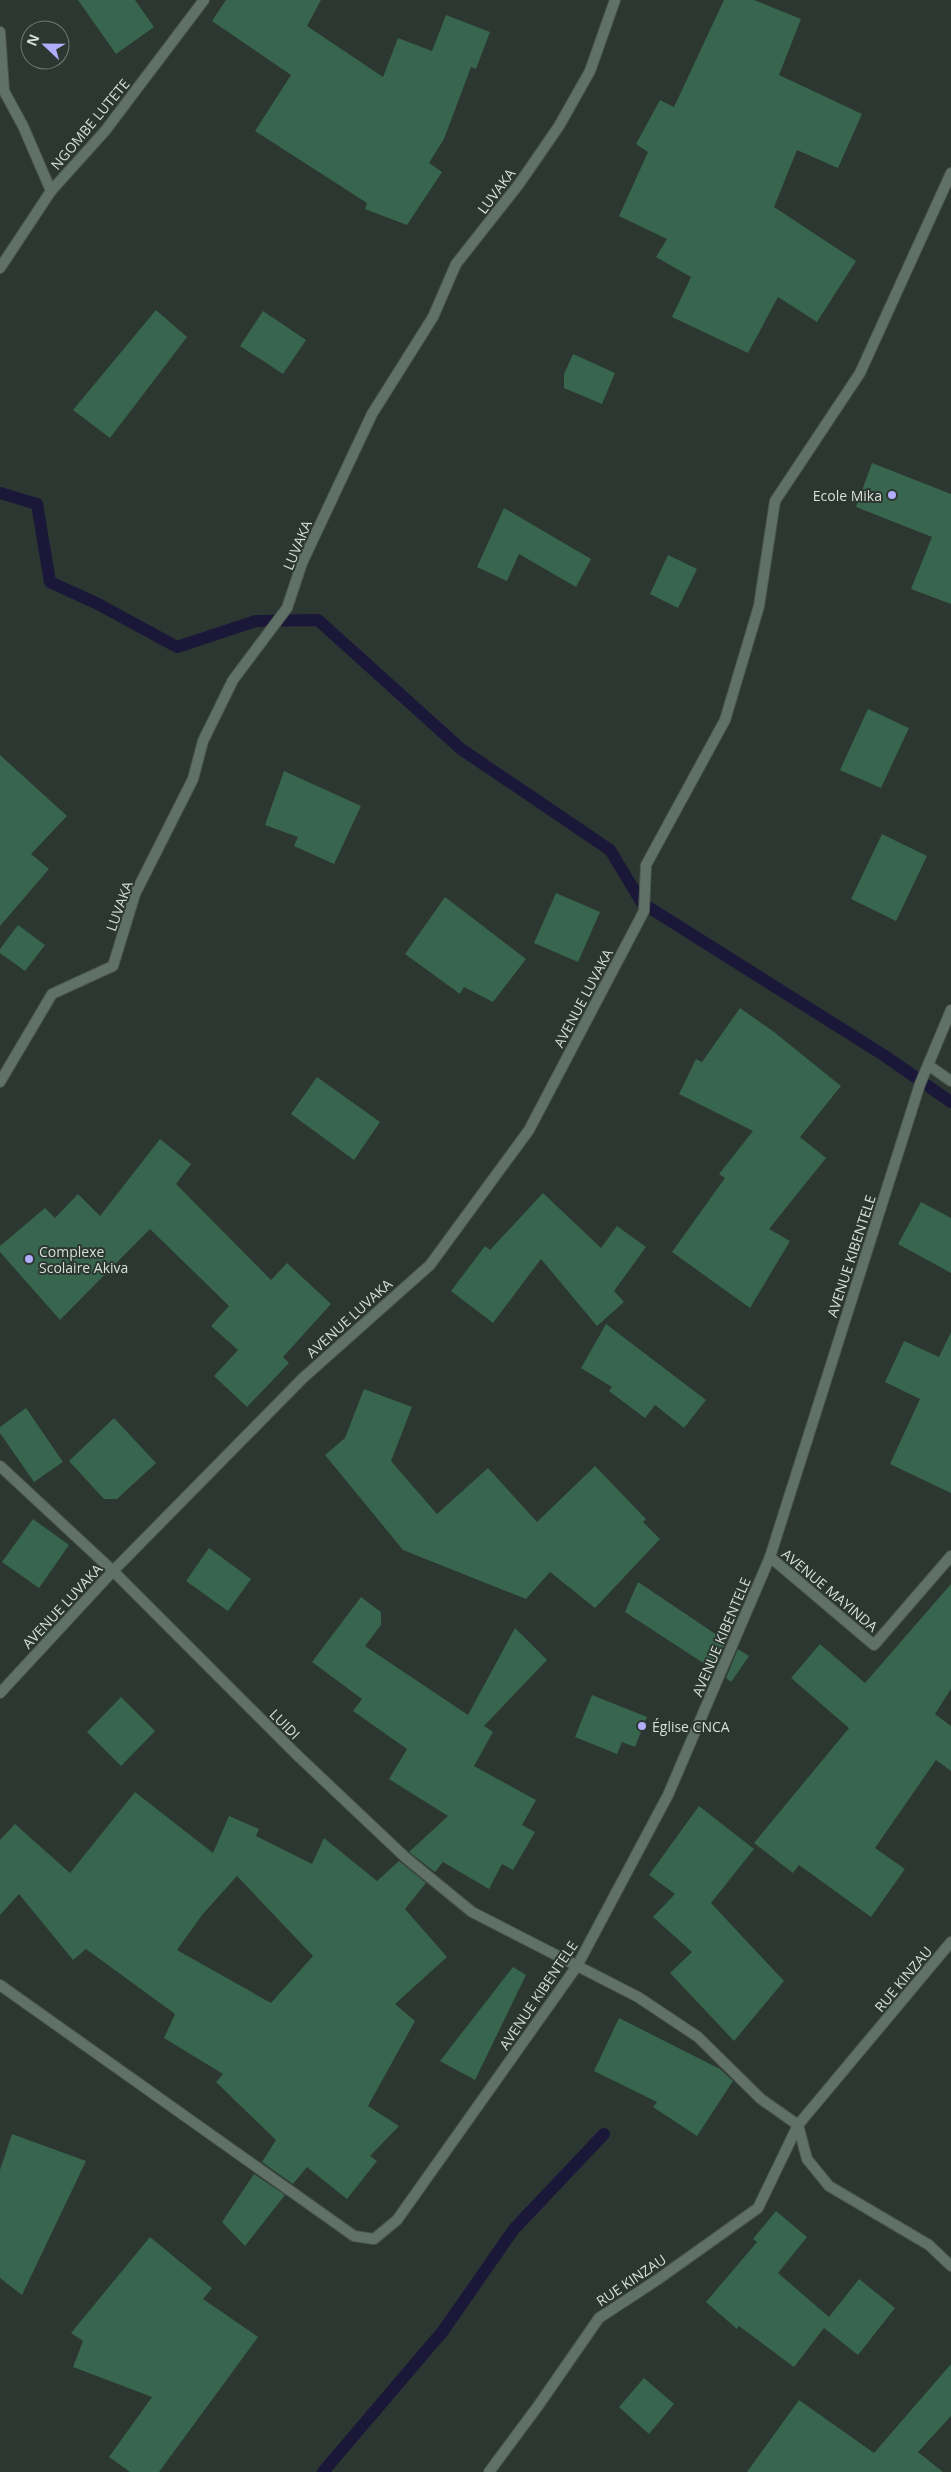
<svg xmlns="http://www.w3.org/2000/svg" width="951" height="2472" font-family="'Open Sans',sans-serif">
	<rect width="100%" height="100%" fill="#2b3730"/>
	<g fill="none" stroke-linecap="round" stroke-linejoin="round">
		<!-- stream -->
		<g stroke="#1b1739" stroke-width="12">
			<polyline points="0,493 37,504 50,582 98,604 177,647 256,621 318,620 461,749 610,850 642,903 885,1056 951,1102"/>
			<polyline points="323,2472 443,2331 514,2229 604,2134"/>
		</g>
	</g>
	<!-- building -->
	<g fill="#38654d" fill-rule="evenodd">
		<polygon points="78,0 135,0 154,27 116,54"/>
		<polygon points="226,0 321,0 307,26 383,77 398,38 432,51 446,15 490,32 476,69 471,67 444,139 429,163 442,172 407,225 365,209 367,203 255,131 291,75 212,21"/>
		<polygon points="724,0 754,0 801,19 779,75 862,114 838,168 797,150 774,207 856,261 817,322 778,297 748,353 672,317 691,277 656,257 667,239 619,216 648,152 636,144 660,100 674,107"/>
		<polygon points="156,310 187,337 110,438 73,410"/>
		<polygon points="263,311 306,340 283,374 240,346"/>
		<polygon points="573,354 615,373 602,404 564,388 564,374"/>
		<polygon points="872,463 951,494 951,604 911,589 932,537 856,507"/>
		<polygon points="504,508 591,559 576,587 519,554 507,581 477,567"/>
		<polygon points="668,555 697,569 678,608 650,594"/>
		<polygon points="868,709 909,728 881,788 840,770"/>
		<polygon points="0,755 67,816 31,854 49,869 0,926"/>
		<polygon points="284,771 361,806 334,864 294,846 298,837 265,825"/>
		<polygon points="882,834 927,856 896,921 851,899"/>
		<polygon points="556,893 600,912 578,962 534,943"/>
		<polygon points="445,897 526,959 493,1002 464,987 460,994 405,954"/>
		<polygon points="18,925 45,945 25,971 0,953 0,949"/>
		<polygon points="740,1008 774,1032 841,1086 800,1137 826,1158 769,1229 790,1241 750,1308 672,1252 725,1178 719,1174 753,1131 679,1094 696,1059 702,1062"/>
		<polygon points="317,1077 380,1122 354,1160 291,1114"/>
		<polygon points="160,1139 191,1164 176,1184 271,1280 287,1263 331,1304 283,1357 289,1363 247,1407 214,1376 238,1350 211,1326 229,1306 150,1229 60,1320 0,1252 0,1246 45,1208 55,1218 78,1194 100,1216"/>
		<polygon points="543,1193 601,1248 617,1226 646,1247 614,1291 624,1302 597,1326 541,1259 493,1323 451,1291 485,1246 490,1250"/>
		<polygon points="921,1202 951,1218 951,1273 898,1244"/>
		<polygon points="606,1324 706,1400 684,1428 655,1405 645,1418 609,1391 612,1387 581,1368"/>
		<polygon points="951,1332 951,1493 890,1464 920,1399 885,1382 904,1341 939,1357"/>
		<polygon points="364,1389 412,1407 391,1461 437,1514 488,1468 537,1522 595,1466 646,1519 643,1522 660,1539 595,1608 550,1572 526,1599 403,1550 325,1455 345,1438"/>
		<polygon points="26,1408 63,1462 34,1482 0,1433 0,1427"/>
		<polygon points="114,1418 156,1463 117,1499 104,1499 69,1461"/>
		<polygon points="33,1519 69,1545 39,1588 2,1562"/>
		<polygon points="209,1548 251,1579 228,1611 186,1581"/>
		<polygon points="638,1582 726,1641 714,1670 625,1612"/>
		<polygon points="951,1584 951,1689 935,1714 951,1726 951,1771 936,1760 875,1848 905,1869 871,1917 799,1865 793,1873 754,1843 849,1728 791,1678 820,1644 865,1683"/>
		<polygon points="361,1597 381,1612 381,1625 365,1646 468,1715 515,1628 547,1660 484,1726 493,1732 474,1766 536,1800 522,1825 535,1832 513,1870 502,1864 489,1889 443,1862 435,1872 409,1852 448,1816 389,1779 407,1749 353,1711 362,1699 312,1662"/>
		<polygon points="738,1649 749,1656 731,1682 726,1678"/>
		<polygon points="592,1695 647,1717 635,1747 622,1742 617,1754 575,1737"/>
		<polygon points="121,1697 155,1731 121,1766 87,1732"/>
		<path d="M135,1792L213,1853L229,1816L259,1829L256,1836L312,1864L324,1838L377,1881L399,1861L426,1883L405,1909L447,1957L395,2004L415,2021L368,2106L399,2126L370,2156L377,2161L347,2199L307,2167L293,2184L262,2162L276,2140L216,2082L223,2074L164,2038L175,2014L86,1949L73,1960L19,1894L0,1915V1840L15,1824L70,1873ZM237,1876L313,1956L271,2003L177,1950L202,1915Z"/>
		<polygon points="699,1806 754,1849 711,1903 784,1981 734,2041 670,1973 692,1952 653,1917 675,1894 649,1875"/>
		<polygon points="513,1967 526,1975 475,2080 440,2061"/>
		<polygon points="619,2018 720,2069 733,2081 697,2136 653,2107 657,2102 594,2071"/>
		<polygon points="12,2134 86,2161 22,2295 0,2278 0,2170"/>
		<polygon points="254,2174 285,2195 245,2246 222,2222"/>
		<polygon points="776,2211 807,2237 778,2273 829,2317 859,2279 895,2308 858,2355 824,2328 794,2367 739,2326 737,2329 706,2302 757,2242 753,2239"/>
		<polygon points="150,2237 212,2288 203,2299 258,2337 159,2472 130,2472 109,2457 152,2397 73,2367 83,2341 71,2333"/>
		<polygon points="951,2364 951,2416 918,2452 943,2472 747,2472 799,2400 874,2453"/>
		<polygon points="644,2378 674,2404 649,2434 619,2407"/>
	</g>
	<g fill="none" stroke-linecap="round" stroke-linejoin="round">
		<!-- street casing -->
		<g stroke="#4a554f" stroke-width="12">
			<g id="street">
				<polyline points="0,32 4,91 23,126 51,191"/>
				<polyline points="0,268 51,191 105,131 204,0"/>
				<polyline points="928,1065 951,1081"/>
				<polyline points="0,1082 52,994 113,966 135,894 193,779 203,741 233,680 287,608 302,563 372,414 433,317 456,264 519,184 559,126 590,71 615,0"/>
				<polyline points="0,1466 113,1571 296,1754 406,1858 472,1912 638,1997 698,2037 761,2099 798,2125 807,2159 829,2186 929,2245 951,2266"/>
				<polyline points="770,1557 874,1645 951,1556"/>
				<polyline points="0,1693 113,1571 303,1378 430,1265 529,1130 644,911 646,865 725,720 759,606 775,501 860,373 951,173"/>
				<polyline points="0,1985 354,2236 374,2239 397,2220 577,1966 668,1795 770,1557 920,1084 951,1010"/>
				<polyline points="489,2472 538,2406 599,2318 657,2280 758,2208 798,2125 951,1942"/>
			</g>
		</g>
		<!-- street -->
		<use href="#street" stroke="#607267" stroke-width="10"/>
	</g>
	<!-- markers -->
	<g fill="#b2adfa" stroke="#2b3730" stroke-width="2">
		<circle cx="892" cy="495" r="5"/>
		<circle cx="29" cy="1259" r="5"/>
		<circle cx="642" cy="1726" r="5"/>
	</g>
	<g text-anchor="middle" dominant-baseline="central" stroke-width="4" stroke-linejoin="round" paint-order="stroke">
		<!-- street labels -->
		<g font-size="14" fill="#d8dfdb" stroke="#2b3730">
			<text transform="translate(90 124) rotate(-50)">NGOMBE LUTETE</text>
			<text transform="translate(496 191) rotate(-53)">LUVAKA</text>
			<text transform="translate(297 545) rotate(-67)">LUVAKA</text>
			<text transform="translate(119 906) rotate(-70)">LUVAKA</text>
			<text transform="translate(583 998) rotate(-62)">AVENUE LUVAKA</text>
			<text transform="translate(851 1256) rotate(-72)">AVENUE KIBENTELE</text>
			<text transform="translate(349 1318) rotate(-42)">AVENUE LUVAKA</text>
			<text transform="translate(830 1590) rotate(40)">AVENUE MAYINDA</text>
			<text transform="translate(62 1606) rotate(-47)">AVENUE LUVAKA</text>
			<text transform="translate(721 1637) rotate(-67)">AVENUE KIBENTELE</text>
			<text transform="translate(285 1724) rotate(45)">LUIDI</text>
			<text transform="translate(903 1979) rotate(-50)">RUE KINZAU</text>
			<text transform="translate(538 1995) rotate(-56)">AVENUE KIBENTELE</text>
			<text transform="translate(631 2280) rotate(-34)">RUE KINZAU</text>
		</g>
		<!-- poi labels -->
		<g font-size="14" fill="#d8dfdb" stroke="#2b3730" text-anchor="start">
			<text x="882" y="495" text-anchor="end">Ecole Mika</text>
			<text x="39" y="1251">Complexe<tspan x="39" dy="16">Scolaire Akiva</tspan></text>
			<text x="652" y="1726">Église CNCA</text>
		</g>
	</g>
	<!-- north arrow -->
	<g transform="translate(45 45) rotate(292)"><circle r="24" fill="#2b3730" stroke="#707a74"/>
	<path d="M0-4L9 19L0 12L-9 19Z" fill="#b2adfa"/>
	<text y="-8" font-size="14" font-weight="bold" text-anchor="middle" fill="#d8dfdb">N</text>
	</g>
</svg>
